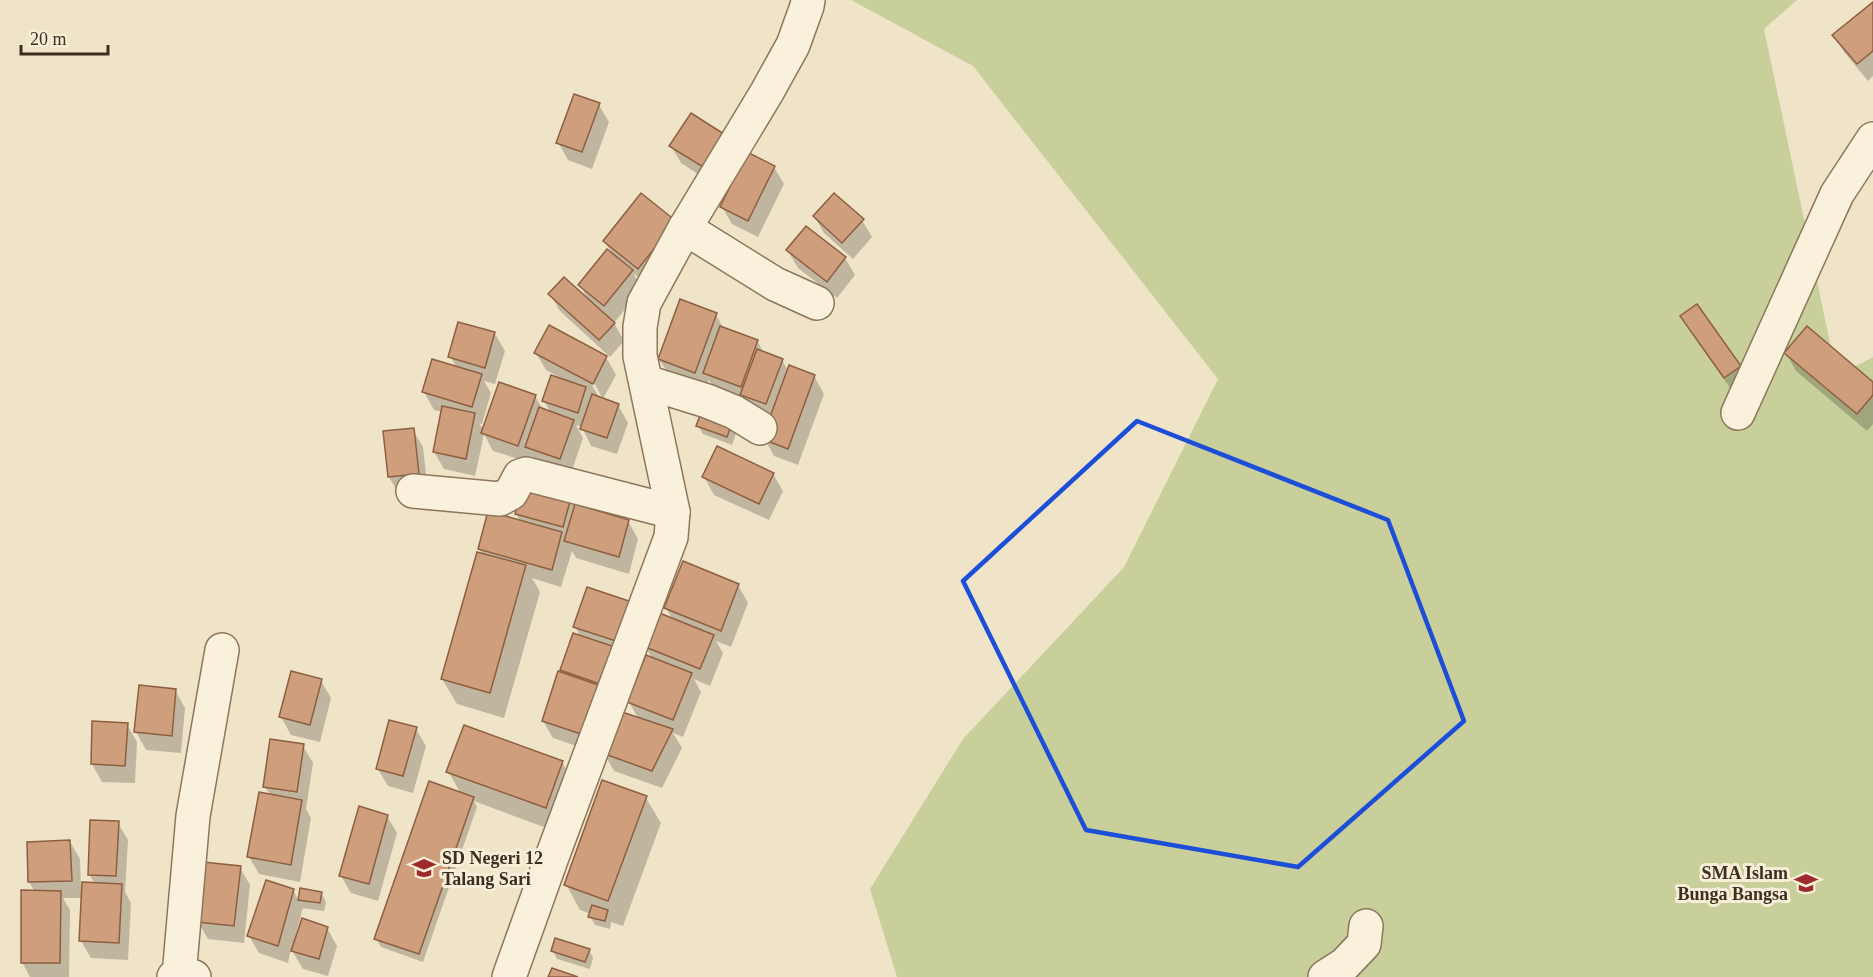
<svg xmlns="http://www.w3.org/2000/svg" width="1873" height="977" font-family="'Times New Roman',serif">
	<rect width="100%" height="100%" fill="#f0e4c8"/>
	<!-- green -->
	<polygon fill="#c9cf9b" points="851,0 1797,0 1764,29 1837,376 1873,357 1873,977 897,977 870,889 963,739 1124,567 1218,379 973,66"/>
	<!-- shadow -->
	<g fill="#0003">
		<polygon points="1873,4 1873,76 1868,81 1844,52 1834,35"/>
		<polygon points="599,105 609,122 592,169 568,160 558,142"/>
		<polygon points="691,115 713,184 681,163 671,146"/>
		<polygon points="774,167 784,184 758,237 732,224 722,207"/>
		<polygon points="814,216 862,220 872,237 853,259 824,233"/>
		<polygon points="675,222 648,285 633,273 642,288 614,323 624,341 610,357 560,311 550,294 589,301 580,285 614,256 604,241"/>
		<polygon points="788,251 845,258 855,275 837,298 798,268"/>
		<polygon points="1697,306 1740,367 1750,384 1735,395 1692,334 1682,317"/>
		<polygon points="716,315 724,329 757,341 765,354 782,360 788,371 814,376 824,394 798,465 774,456 764,438 715,390 709,380 705,390 670,376 659,359"/>
		<polygon points="495,334 505,351 495,384 484,381 491,393 482,424 479,423 484,431 535,396 543,410 551,413 544,401 565,380 546,370 536,353 606,357 616,375 603,399 590,376 588,378 600,399 618,405 628,423 617,454 591,446 582,427 576,425 583,438 570,476 537,465 531,455 528,462 493,451 484,434 475,476 444,469 434,452 443,412 434,410 424,392 457,368 450,356"/>
		<polygon points="1786,353 1873,384 1873,424 1867,431 1796,371"/>
		<polygon points="698,426 738,428 732,445 703,434"/>
		<polygon points="413,430 423,447 428,491 399,494 389,477"/>
		<polygon points="773,474 783,491 769,520 714,495 704,477"/>
		<polygon points="571,496 578,507 628,521 638,539 629,574 576,558 572,551 561,587 532,578 540,592 504,718 457,704 442,679 483,555 479,549 521,522 516,514"/>
		<polygon points="738,585 748,603 731,647 716,641 723,653 710,686 694,679 701,692 683,737 673,733 682,748 662,788 614,771 604,753 639,720 629,702 652,658 645,646 673,620 666,608"/>
		<polygon points="628,602 638,620 594,752 553,738 543,721 574,635 581,637 575,627"/>
		<polygon points="321,681 331,698 320,742 291,735 281,717"/>
		<polygon points="175,690 185,708 181,753 146,750 136,732"/>
		<polygon points="94,723 127,725 137,742 135,783 102,782 92,764"/>
		<polygon points="416,729 426,746 413,793 388,786 378,769"/>
		<polygon points="303,746 313,763 306,809 311,818 300,882 259,874 249,857 270,795 265,787"/>
		<polygon points="562,762 576,788 560,833 474,801 477,807 423,962 381,947 376,938 461,794 448,771"/>
		<polygon points="646,798 661,823 623,926 611,922 610,929 595,925 590,916 591,914 580,910 566,884"/>
		<polygon points="387,816 397,833 378,901 351,893 341,876"/>
		<polygon points="118,823 128,840 125,892 131,903 128,960 91,958 81,941 83,898 63,898 70,910 69,977 30,977 22,962 35,892 29,882 70,842 80,859 81,891 95,884 89,874"/>
		<polygon points="240,868 250,885 244,943 208,939 198,922"/>
		<polygon points="293,890 299,901 301,890 321,893 326,902 324,911 303,908 295,937 297,938 327,928 337,946 328,976 303,969 291,949 288,963 259,953 249,936"/>
		<polygon points="589,950 593,958 590,969 557,959 553,951"/>
	</g>
	<!-- building -->
	<g fill="#cf9f7d" stroke="#8d5f41" stroke-width="1.5">
		<polygon points="1873,2 1873,51 1857,64 1832,35"/>
		<polygon points="574,94 600,103 582,152 556,143"/>
		<polygon points="691,113 724,134 703,167 669,146"/>
		<polygon points="747,152 775,166 748,221 720,207"/>
		<polygon points="641,193 676,221 638,269 603,241"/>
		<polygon points="834,193 864,219 842,243 813,216"/>
		<polygon points="806,226 846,257 827,282 786,250"/>
		<polygon points="607,249 633,270 604,306 578,285"/>
		<polygon points="564,277 615,323 599,340 548,294"/>
		<polygon points="680,299 717,313 695,373 658,359"/>
		<polygon points="1697,304 1741,366 1724,378 1680,316"/>
		<polygon points="458,322 495,332 485,368 448,357"/>
		<polygon points="549,325 607,356 593,384 534,353"/>
		<polygon points="720,326 758,340 741,387 703,373"/>
		<polygon points="1807,326 1873,382 1873,395 1857,414 1784,353"/>
		<polygon points="757,349 783,359 766,404 740,395"/>
		<polygon points="432,359 482,374 472,407 422,392"/>
		<polygon points="789,365 815,375 788,449 762,439"/>
		<polygon points="551,375 586,387 578,413 542,401"/>
		<polygon points="499,382 536,395 518,446 481,433"/>
		<polygon points="592,394 619,404 607,438 580,429"/>
		<polygon points="442,406 475,413 466,459 433,452"/>
		<polygon points="539,407 574,420 560,459 525,447"/>
		<polygon points="703,407 734,418 727,437 696,426"/>
		<polygon points="414,428 419,474 388,477 383,431"/>
		<polygon points="717,446 774,473 759,504 702,477"/>
		<polygon points="524,481 572,494 563,527 515,514"/>
		<polygon points="575,504 629,520 619,557 564,541"/>
		<polygon points="488,511 562,532 552,570 478,549"/>
		<polygon points="477,552 526,565 490,693 441,679"/>
		<polygon points="683,561 739,584 721,631 664,608"/>
		<polygon points="587,587 629,601 616,641 573,627"/>
		<polygon points="657,612 714,635 700,669 643,646"/>
		<polygon points="573,633 615,647 603,685 560,670"/>
		<polygon points="646,655 692,673 673,720 627,702"/>
		<polygon points="291,671 322,679 310,725 279,717"/>
		<polygon points="558,671 601,686 584,735 542,721"/>
		<polygon points="139,685 176,689 172,736 134,732"/>
		<polygon points="619,711 673,729 652,771 602,753"/>
		<polygon points="389,720 417,727 403,776 376,769"/>
		<polygon points="92,721 128,723 125,766 91,764"/>
		<polygon points="464,725 563,761 546,808 446,772"/>
		<polygon points="270,739 304,744 297,792 263,787"/>
		<polygon points="602,780 647,796 608,901 564,885"/>
		<polygon points="429,781 474,797 419,954 374,939"/>
		<polygon points="259,792 302,800 291,865 247,857"/>
		<polygon points="359,806 388,815 369,884 339,876"/>
		<polygon points="90,820 119,821 116,876 88,875"/>
		<polygon points="70,840 72,881 28,882 27,842"/>
		<polygon points="203,862 241,866 234,926 197,922"/>
		<polygon points="266,880 294,889 278,946 247,936"/>
		<polygon points="82,882 122,884 119,943 79,941"/>
		<polygon points="300,888 322,892 320,903 298,900"/>
		<polygon points="21,890 61,891 60,963 21,963"/>
		<polygon points="592,905 608,910 605,921 588,917"/>
		<polygon points="302,918 328,927 319,959 291,951"/>
		<polygon points="555,938 590,949 585,962 551,951"/>
		<polygon points="552,968 578,977 548,977"/>
	</g>
	<g fill="none" stroke-linecap="round" stroke-linejoin="round">
		<!-- minor casing -->
		<g stroke="#8d765c" stroke-width="36">
			<g id="minor">
				<polyline points="685,228 775,284 817,303"/>
				<polyline points="646,382 707,401 734,412 760,428"/>
				<polyline points="1738,413 1837,194 1873,139"/>
				<polyline points="413,491 500,499 511,493 520,476 526,474 673,512"/>
				<polyline points="179,976 193,816 222,650"/>
				<polyline points="509,977 552,857 671,537 673,512 640,356 640,327 644,303 685,228 767,92 793,45 807,6 808,0"/>
				<polyline points="1325,977 1345,964 1364,944 1366,926"/>
			</g>
		</g>
		<!-- tertiary casing -->
		<g stroke="#8d765c" stroke-width="36">
			<polyline id="tertiary" points="174,977 179,976 194,977"/>
		</g>
		<!-- minor -->
		<use href="#minor" stroke="#faf1dc" stroke-width="33"/>
		<!-- tertiary -->
		<use href="#tertiary" stroke="#faf1dc" stroke-width="33"/>
	</g>
	<!-- marked area -->
	<path fill="none" stroke="#1d4ed8" stroke-width="4.5" stroke-linejoin="round" d="M1137,421L1388,520L1464,721L1298,867L1086,830L963,581Z"/>
	<!-- icons -->
	<defs>
		<g id="school-bare" transform="scale(1.8)"><path d="M0-5L7-2L0 1L-7-2ZM-4 1L0 2.5L4 1V4Q0 6-4 4Z" fill="#9e2a2b" stroke="#f7eed8" stroke-width="2.5" paint-order="stroke"/></g>
	</defs>
	<g fill-rule="evenodd">
		<use href="#school-bare" x="424" y="868"/>
		<use href="#school-bare" x="1806" y="883"/>
	</g>
	<g text-anchor="middle" dominant-baseline="central" stroke-width="6" stroke-linejoin="round" paint-order="stroke">
		<!-- poi labels -->
		<g font-size="18" font-weight="bold" fill="#3d2e20" stroke="#f7eed8" text-anchor="start">
			<text x="442" y="858">SD Negeri 12<tspan x="442" dy="21">Talang Sari</tspan></text>
			<text x="1788" y="873" text-anchor="end">SMA Islam<tspan x="1788" dy="21">Bunga Bangsa</tspan></text>
		</g>
	</g>
	<!-- scale -->
	<path d="M21 45v9h87v-9" fill="none" stroke="#3d2e20" stroke-width="3"/>
	<text x="30" y="45" font-size="18" fill="#3d2e20" stroke="#f7eed8" stroke-width="4.5" paint-order="stroke">20 m</text>
</svg>
